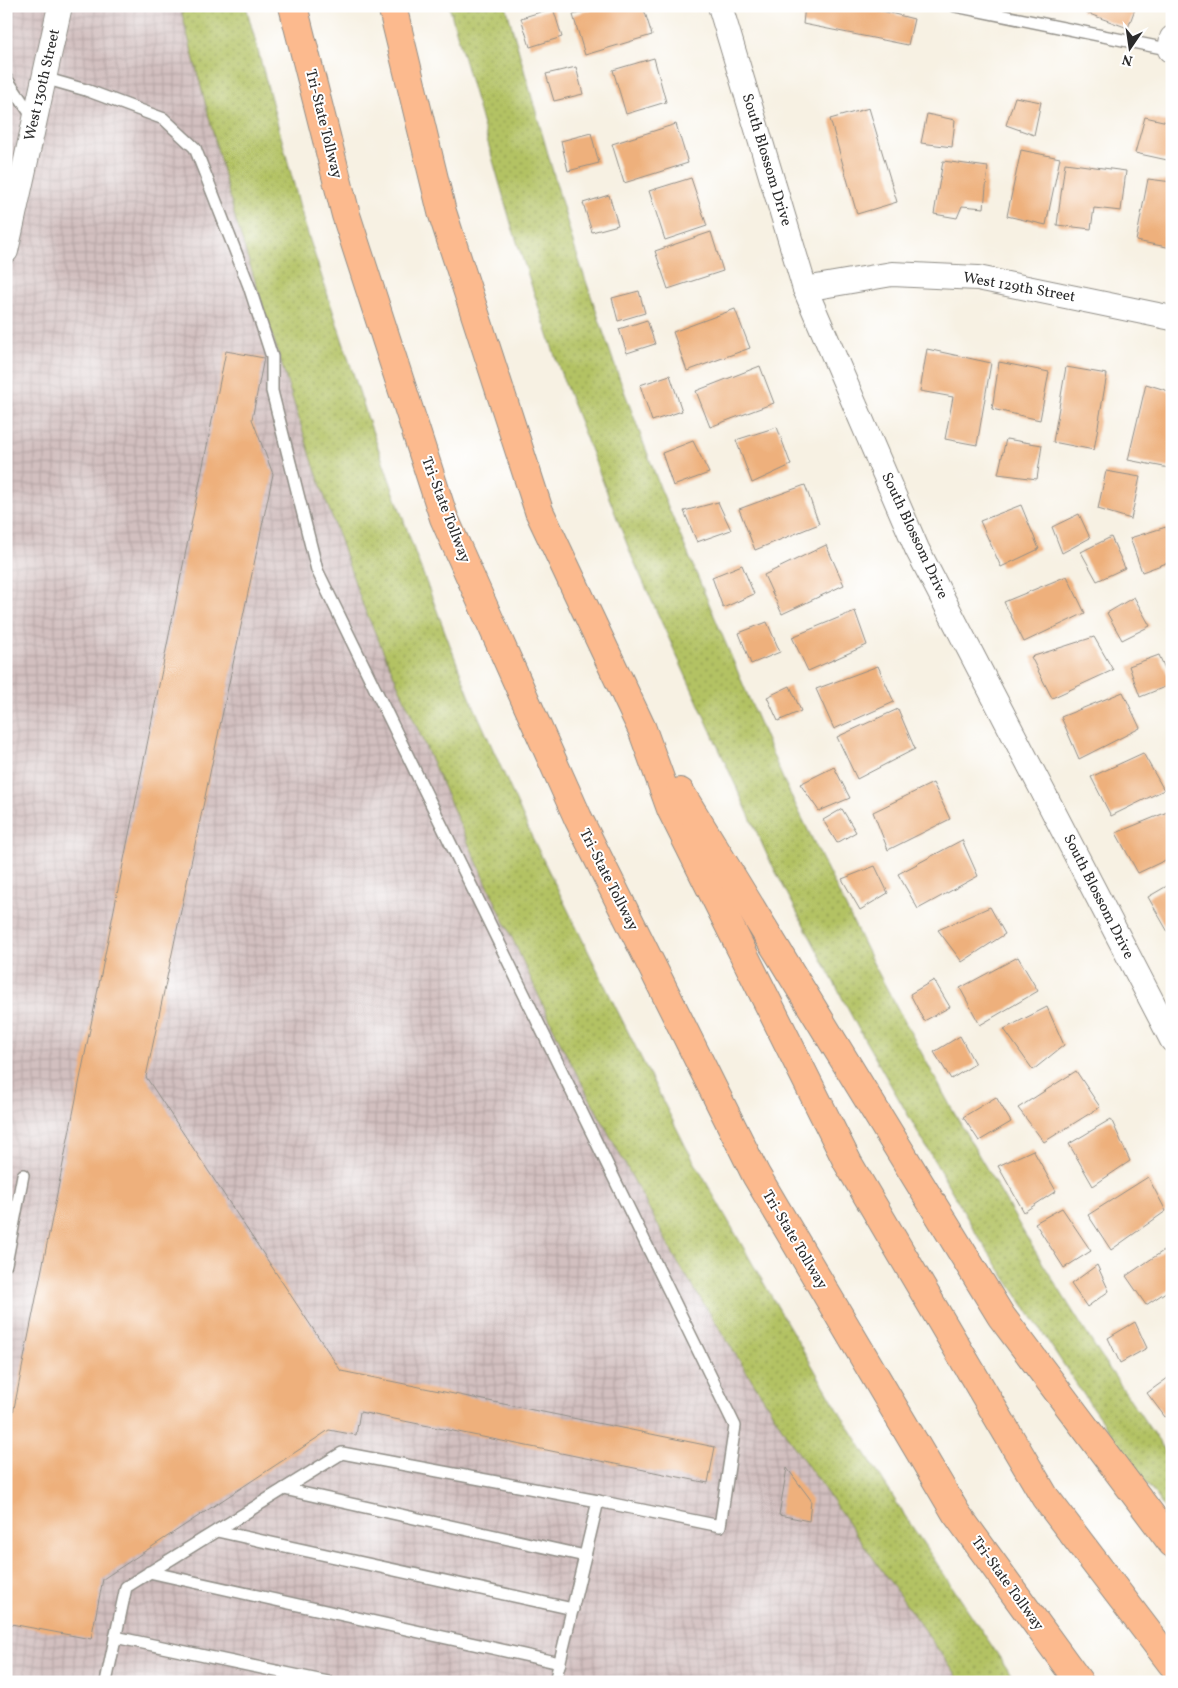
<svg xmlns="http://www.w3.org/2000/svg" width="1178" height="1688" font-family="Vollkorn,serif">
	<defs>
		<pattern id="industrial-grid" width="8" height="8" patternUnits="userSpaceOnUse" patternTransform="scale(1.25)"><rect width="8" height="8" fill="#d2bfbf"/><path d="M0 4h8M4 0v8" fill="none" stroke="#b4a4a4"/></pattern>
		<pattern id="grass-dots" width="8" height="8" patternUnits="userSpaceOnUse" patternTransform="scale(1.25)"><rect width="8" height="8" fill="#b3c264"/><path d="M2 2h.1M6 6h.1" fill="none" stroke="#929e53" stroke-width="1.8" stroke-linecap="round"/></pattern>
	</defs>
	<rect width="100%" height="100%" fill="#fff"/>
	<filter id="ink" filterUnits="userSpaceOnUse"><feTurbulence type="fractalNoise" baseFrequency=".02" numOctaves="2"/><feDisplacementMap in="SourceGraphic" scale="10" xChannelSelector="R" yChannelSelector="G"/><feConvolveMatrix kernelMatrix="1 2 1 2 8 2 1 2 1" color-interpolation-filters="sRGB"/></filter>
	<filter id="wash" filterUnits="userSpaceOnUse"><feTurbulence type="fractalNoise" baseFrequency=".0096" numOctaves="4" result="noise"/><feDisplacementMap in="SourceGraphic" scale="20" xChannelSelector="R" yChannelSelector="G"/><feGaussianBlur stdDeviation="1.12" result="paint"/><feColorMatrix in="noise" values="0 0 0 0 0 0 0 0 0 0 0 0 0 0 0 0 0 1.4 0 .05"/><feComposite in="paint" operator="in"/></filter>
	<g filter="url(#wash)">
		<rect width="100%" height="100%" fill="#f7f1e3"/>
		<!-- industrial -->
		<polygon fill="url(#industrial-grid)" points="6,6 180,6 236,221 314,466 362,603 466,838 562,1046 678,1263 793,1445 961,1682 6,1682"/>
		<!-- grass -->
		<g fill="url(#grass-dots)" stroke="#6f7648">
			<polygon points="180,6 246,6 304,222 368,419 417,558 469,695 531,835 617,1010 686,1147 759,1275 837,1408 905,1516 1016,1682 961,1682 793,1445 678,1263 562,1046 466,838 362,603 314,466 236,221"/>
			<polygon points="449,6 506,6 574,246 616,369 661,490 783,779 873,963 953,1111 1027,1238 1100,1355 1172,1461 1172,1519 1092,1407 977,1235 858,1028 768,857 632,557 560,371 512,227"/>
		</g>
		<g id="blocks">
			<!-- building -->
			<g fill="#eeb07c">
				<polygon points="602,6 643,6 652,35 585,55 573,15"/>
				<polygon points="805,6 862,6 914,19 908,45 803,24"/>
				<polygon points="1083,6 1136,6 1128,28 1081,11"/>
				<polygon points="553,8 562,37 530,47 521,18"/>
				<polygon points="654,58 666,102 626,114 613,70"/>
				<polygon points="576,67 583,94 554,101 546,74"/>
				<polygon points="1015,97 1041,102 1034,135 1006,125"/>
				<polygon points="869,108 897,202 857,214 830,119"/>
				<polygon points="927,114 955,120 952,147 921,143"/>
				<polygon points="1145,117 1172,123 1172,161 1135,153"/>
				<polygon points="676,124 688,163 624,183 612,144"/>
				<polygon points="591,133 599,163 568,171 561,141"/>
				<polygon points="1021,150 1060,158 1046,225 1007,216"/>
				<polygon points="943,161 988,167 984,208 962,206 957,218 934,214"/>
				<polygon points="1065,163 1126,171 1121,211 1094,208 1091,229 1057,225"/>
				<polygon points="691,178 707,226 665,240 649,191"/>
				<polygon points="1148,179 1172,182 1172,248 1136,241"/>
				<polygon points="609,195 618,225 592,232 583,203"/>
				<polygon points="711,232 723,271 668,289 655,251"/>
				<polygon points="639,291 645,313 618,321 612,298"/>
				<polygon points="735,309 750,348 687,371 673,332"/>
				<polygon points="647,320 655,344 627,353 619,329"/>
				<polygon points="927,349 991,363 977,445 945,439 953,397 920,391"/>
				<polygon points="226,351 264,358 252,419 273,474 146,1077 341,1371 715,1447 708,1483 360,1412 356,1435 329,1430 103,1579 91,1639 6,1623 6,1448"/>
				<polygon points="999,362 1049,372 1040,420 992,409"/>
				<polygon points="760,366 774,403 710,427 696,391"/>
				<polygon points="1066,367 1107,374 1094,450 1053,442"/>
				<polygon points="670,375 682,411 652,421 640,385"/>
				<polygon points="1146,384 1172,392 1172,456 1169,468 1128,460"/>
				<polygon points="777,427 791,465 752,483 736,440"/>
				<polygon points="1006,439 1042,445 1037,479 998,474"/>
				<polygon points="693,441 709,473 673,486 662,453"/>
				<polygon points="1106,471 1140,477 1131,519 1098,509"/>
				<polygon points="805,485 819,524 755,550 739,509"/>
				<polygon points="718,502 731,530 697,542 684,511"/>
				<polygon points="1021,505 1039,549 1001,567 980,521"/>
				<polygon points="1079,514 1090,538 1062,553 1052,527"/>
				<polygon points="1166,527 1172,546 1172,561 1142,572 1130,538"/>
				<polygon points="1111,537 1125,568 1097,581 1081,552"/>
				<polygon points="826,545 844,585 782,614 764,575"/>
				<polygon points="742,565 754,594 723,608 712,577"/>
				<polygon points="1067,576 1085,613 1024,642 1004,602"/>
				<polygon points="1134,597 1150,626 1122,640 1107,613"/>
				<polygon points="855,611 867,645 808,671 792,637"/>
				<polygon points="767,622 780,652 751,664 739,633"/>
				<polygon points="1094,637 1113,670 1052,698 1031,657"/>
				<polygon points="1159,655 1172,684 1140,697 1129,666"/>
				<polygon points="878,666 894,702 834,729 816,689"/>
				<polygon points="790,686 801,711 778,721 767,697"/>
				<polygon points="1123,692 1140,728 1079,759 1061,717"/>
				<polygon points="898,709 915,749 857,779 837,737"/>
				<polygon points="1143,753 1164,790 1111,816 1091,777"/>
				<polygon points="834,767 850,798 819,811 800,784"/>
				<polygon points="933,783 950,819 888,850 873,812"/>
				<polygon points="842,809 856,832 837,843 823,820"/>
				<polygon points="1172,810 1172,857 1138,873 1116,833"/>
				<polygon points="962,840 978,876 918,909 898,874"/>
				<polygon points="875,866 888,893 860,910 842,879"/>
				<polygon points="1172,883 1172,930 1168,932 1148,897"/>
				<polygon points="990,907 1005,934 962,962 938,930"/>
				<polygon points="1018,957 1038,991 980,1025 960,988"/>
				<polygon points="934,980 950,1007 924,1021 910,994"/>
				<polygon points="1047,1007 1064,1045 1033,1070 1004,1029"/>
				<polygon points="960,1036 975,1064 951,1079 934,1052"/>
				<polygon points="1076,1071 1100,1107 1044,1142 1018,1108"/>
				<polygon points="996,1097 1011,1122 979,1141 963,1117"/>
				<polygon points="1111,1119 1130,1161 1093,1186 1069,1144"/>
				<polygon points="1033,1150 1056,1191 1024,1212 998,1166"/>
				<polygon points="1148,1177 1166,1211 1111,1250 1088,1215"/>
				<polygon points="1062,1208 1091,1251 1064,1268 1035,1223"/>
				<polygon points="1172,1245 1172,1288 1146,1305 1126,1276"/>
				<polygon points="1097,1265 1109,1291 1087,1307 1071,1284"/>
				<polygon points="1135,1322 1147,1348 1120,1363 1108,1338"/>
				<polygon points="1172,1375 1172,1413 1165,1417 1147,1393"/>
				<polygon points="787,1468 811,1500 809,1521 779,1515"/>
			</g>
		</g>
	</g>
	<g filter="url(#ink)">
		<use href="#blocks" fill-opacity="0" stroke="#918e87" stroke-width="1"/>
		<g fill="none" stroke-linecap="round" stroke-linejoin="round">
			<!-- service casing -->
			<g stroke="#918e87" stroke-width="14">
				<g id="service">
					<polyline points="955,6 1172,50"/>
					<polyline points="6,78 34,119"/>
					<polyline points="44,78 86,90 164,119 195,148 249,286 272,357 272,391 317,570 735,1426 720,1526 598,1501"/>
					<polyline points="6,1264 23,1175"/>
					<polyline points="284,1489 585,1556"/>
					<polyline points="217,1531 573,1609"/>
					<polyline points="149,1572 560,1663"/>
					<polyline points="115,1637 328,1682"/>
					<polyline points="106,1682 126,1587 342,1453 598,1501 555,1682"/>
				</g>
			</g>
			<!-- minor casing -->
			<g stroke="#918e87" stroke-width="26">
				<g id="minor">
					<polyline points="720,6 805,289 917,549 1172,1040"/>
					<polyline points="1170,50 1172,38"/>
					<polyline points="6,251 60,6"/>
					<polyline points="805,289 892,274 978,278 1172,318"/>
				</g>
			</g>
			<!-- motorway casing -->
			<g stroke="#918e87" stroke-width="30">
				<g id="motorway">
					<polyline points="293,6 346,215 444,518 578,818 756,1175 956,1513 1079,1682"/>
					<polyline points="392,6 442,212 539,511 642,729 671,809 848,1163 1045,1497 1172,1664"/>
					<polyline points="680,792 1001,1316 1172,1543"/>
				</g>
			</g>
			<!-- service -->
			<use href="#service" stroke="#fff" stroke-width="11"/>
			<!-- minor -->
			<use href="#minor" stroke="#fff" stroke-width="24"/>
			<!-- motorway -->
			<use href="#motorway" stroke="#fcba8e" stroke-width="28"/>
		</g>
	</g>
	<g text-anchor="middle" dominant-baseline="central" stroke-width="4" stroke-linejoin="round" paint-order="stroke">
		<!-- street labels -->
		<g font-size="15" fill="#2b2b2b" stroke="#fff">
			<text transform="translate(43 85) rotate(-77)">West 130th Street</text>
			<text transform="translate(323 124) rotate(76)">Tri-State Tollway</text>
			<text transform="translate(766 160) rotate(73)">South Blossom Drive</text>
			<text transform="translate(1019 288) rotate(10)">West 129th Street</text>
			<text transform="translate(445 510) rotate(69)">Tri-State Tollway</text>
			<text transform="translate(914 536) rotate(65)">South Blossom Drive</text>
			<text transform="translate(608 880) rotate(63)">Tri-State Tollway</text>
			<text transform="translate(1098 897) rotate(63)">South Blossom Drive</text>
			<text transform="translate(794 1240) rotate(59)">Tri-State Tollway</text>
			<text transform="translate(1007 1584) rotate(54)">Tri-State Tollway</text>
		</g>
	</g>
	<!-- margin -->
	<rect width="1178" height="1688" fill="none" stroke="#fff" stroke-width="25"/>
	<!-- north arrow -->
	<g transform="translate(1130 48) rotate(193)" stroke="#ffffff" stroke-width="4" paint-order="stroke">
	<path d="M0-4L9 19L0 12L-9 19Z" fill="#2b2b2b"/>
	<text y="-8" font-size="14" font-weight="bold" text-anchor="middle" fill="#2b2b2b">N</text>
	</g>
</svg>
